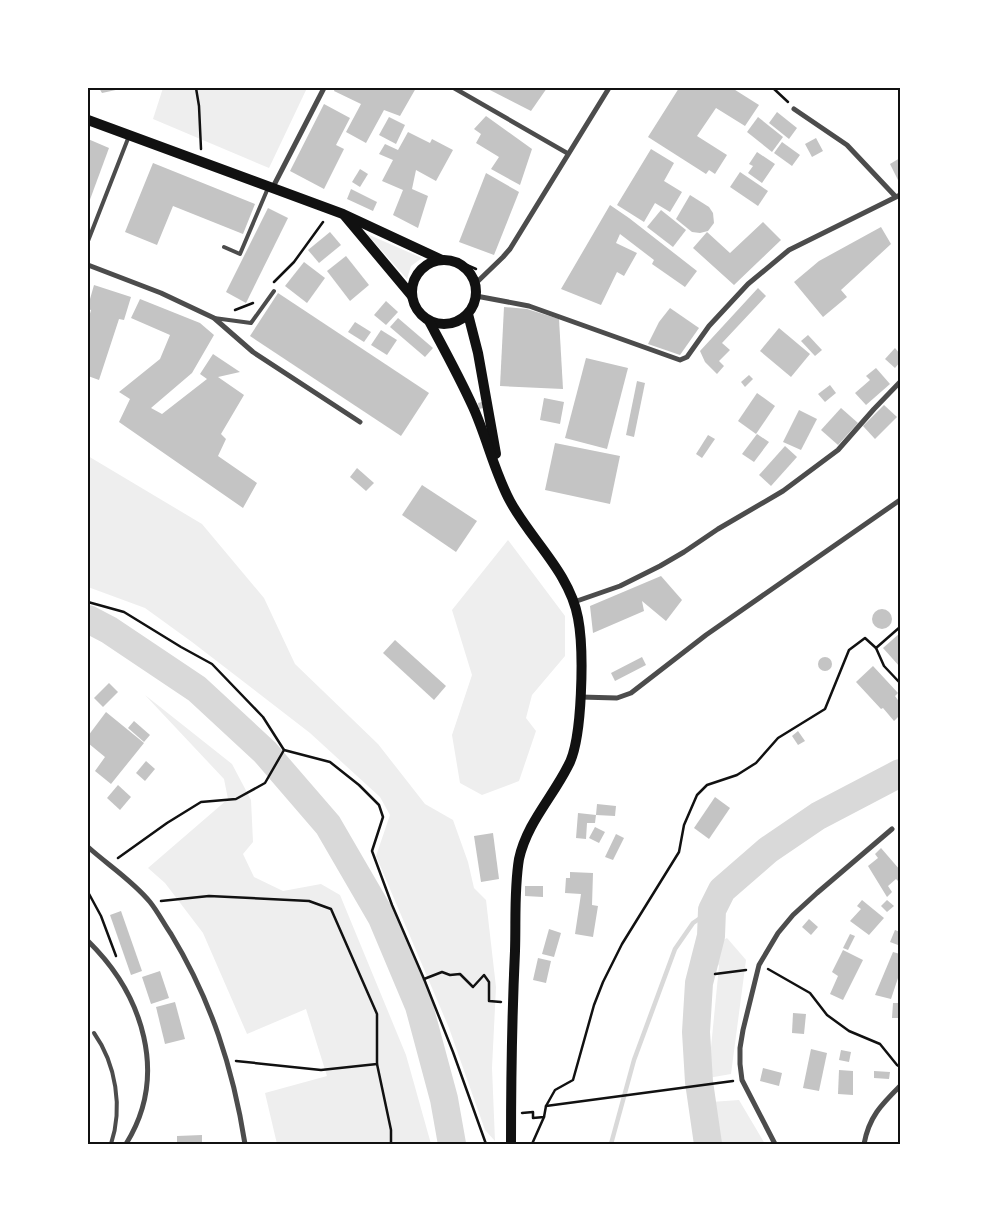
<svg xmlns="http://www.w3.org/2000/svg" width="988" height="1232" font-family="Arial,sans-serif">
	<rect width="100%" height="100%" fill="#fff"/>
	<!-- green -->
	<g fill="#eee">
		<polygon points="163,88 307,88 269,168 153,119"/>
		<polygon points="367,234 422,258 411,266 407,279"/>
		<polygon points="88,456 202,524 264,598 295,664 378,744 425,804 453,820 468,862 474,888 486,900 496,987 492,1068 495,1141 485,1130 449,1028 376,856 390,815 380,797 310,733 192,642 145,608 88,587"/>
		<polygon points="508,540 565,616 565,656 532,695 526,718 536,731 519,781 482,795 460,783 452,735 472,675 452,610"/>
		<polygon points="145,695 232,764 251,800 253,842 243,854 254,877 283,891 321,884 340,895 406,1055 431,1144 277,1144 265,1093 327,1076 306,1009 247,1034 203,933 165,883 148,868 228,799 224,779"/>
		<polygon points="727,938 746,960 731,1074 708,1078 719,966 710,948"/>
		<polygon points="739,1100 765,1144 719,1144 711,1102"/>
	</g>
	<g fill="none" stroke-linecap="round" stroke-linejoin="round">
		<!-- stream -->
		<polyline stroke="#d9d9d9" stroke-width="4.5" points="611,1144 634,1060 675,949 693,923 712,910"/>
		<!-- river -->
		<g stroke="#d9d9d9" stroke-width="28">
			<polyline points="88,619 109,630 197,689 265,752 328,825 382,918 419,1006 444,1099 452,1144"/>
			<polyline points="708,1144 699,1082 696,1032 699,983 711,936 712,910 722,890 768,850 818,816 900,773"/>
		</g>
	</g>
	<!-- building -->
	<g fill="#c4c4c4">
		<polygon points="99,88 125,88 102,93"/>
		<polygon points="335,88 416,88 400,116 384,110 366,143 346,132 361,104 334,91"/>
		<polygon points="486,88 547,88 531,111"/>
		<polygon points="679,88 732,88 759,105 745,126 716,108 697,136 727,155 715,174 709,170 706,174 648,137"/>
		<polygon points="324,104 350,118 336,145 344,149 324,189 290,171"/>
		<polygon points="777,112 797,128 789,139 769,123"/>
		<polygon points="486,116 532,149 520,185 491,169 499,157 476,143 481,134 474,129"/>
		<polygon points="389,117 405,125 396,144 379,135"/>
		<polygon points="758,117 783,137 772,152 747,132"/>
		<polygon points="408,132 430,143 432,139 453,150 436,181 416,170 412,189 428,196 418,228 393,215 403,190 382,181 393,160 379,154 385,144 398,150"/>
		<polygon points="816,138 823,151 812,157 805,144"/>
		<polygon points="88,139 109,148 88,205"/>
		<polygon points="782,142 800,155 792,166 774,153"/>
		<polygon points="651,149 674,163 664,181 682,192 670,212 655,203 644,222 617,205"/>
		<polygon points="757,152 775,164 762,183 748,173 753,166 749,164"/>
		<polygon points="900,158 900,184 890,164"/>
		<polygon points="153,163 255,204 243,234 173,206 157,245 125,232"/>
		<polygon points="360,169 368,174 360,187 352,182"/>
		<polygon points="740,172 768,191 758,206 730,187"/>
		<polygon points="486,173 519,192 494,255 459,242"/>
		<polygon points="351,189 377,202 373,211 347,199"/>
		<polygon points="690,195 709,207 713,213 714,223 708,231 700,233 692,232 676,219"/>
		<polygon points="610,205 629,218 697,271 685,287 652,264 654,260 620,234 616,243 637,253 624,276 617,272 601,305 561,289"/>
		<polygon points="268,208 288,218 246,303 226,292"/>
		<polygon points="661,210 686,230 673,247 647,227"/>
		<polygon points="763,222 781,240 734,285 693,248 707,232 730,253"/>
		<polygon points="881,227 891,244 841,290 847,297 823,317 794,282 819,261"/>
		<polygon points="330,232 341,245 319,263 308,250"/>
		<polygon points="346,256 369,285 350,301 327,271"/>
		<polygon points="304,262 325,278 307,303 285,286"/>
		<polygon points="94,285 131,297 124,320 119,319 99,380 88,376 88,321 91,310 88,309 88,306"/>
		<polygon points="758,288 766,296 722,343 730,350 719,361 724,366 717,374 705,362 700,351"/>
		<polygon points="278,293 429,393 401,436 250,336"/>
		<polygon points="140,299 200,323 214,335 192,373 151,408 162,414 207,379 200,374 213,354 240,372 218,377 244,395 221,434 226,439 218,456 257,483 243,508 119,422 130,399 119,392 160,359 170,335 131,318"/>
		<polygon points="386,301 398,312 386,325 374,315"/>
		<polygon points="504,307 527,309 559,319 563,389 500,386"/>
		<polygon points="670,308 699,328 680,355 648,344 659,322"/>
		<polygon points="398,318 433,348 425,357 390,327"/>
		<polygon points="355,322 371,332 364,342 348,332"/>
		<polygon points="779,328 810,354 791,377 760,351"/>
		<polygon points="381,330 397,340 387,355 371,345"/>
		<polygon points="808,335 822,350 815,356 801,341"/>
		<polygon points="895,348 900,354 900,362 895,368 885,359"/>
		<polygon points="586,358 628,368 607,449 565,438"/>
		<polygon points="876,368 890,384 866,405 855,393 870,380 866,376"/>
		<polygon points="749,375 753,379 745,387 741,382"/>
		<polygon points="637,381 645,383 634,437 626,435"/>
		<polygon points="830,385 836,393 825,402 818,394"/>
		<polygon points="757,393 775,406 756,434 738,421"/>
		<polygon points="544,398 564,402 560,424 540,420"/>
		<polygon points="482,402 483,408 479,409 478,403"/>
		<polygon points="884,405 897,417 875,439 863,426"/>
		<polygon points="841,408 858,423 838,445 821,430"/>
		<polygon points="799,410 817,419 801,450 783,442"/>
		<polygon points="757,434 769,442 754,462 742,454"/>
		<polygon points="708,435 715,439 702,458 696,454"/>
		<polygon points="555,443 620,456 610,504 545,490"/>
		<polygon points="785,446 797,457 771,486 759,475"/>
		<polygon points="357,468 374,483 366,491 350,477"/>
		<polygon points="422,485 477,521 456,552 402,515"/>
		<polygon points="661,576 682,600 666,621 642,601 644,611 593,633 590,606"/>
		<circle cx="882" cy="619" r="10"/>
		<polygon points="900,633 900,667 883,648"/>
		<polygon points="395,640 446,686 434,700 383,653"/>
		<polygon points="642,657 646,665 615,681 611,673"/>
		<circle cx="825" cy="664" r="7"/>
		<polygon points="873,666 898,693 895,696 900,703 900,715 894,721 883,708 881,709 856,682"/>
		<polygon points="109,683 118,692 103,707 94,698"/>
		<polygon points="106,712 144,743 111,784 95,771 105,757 88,743 88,736"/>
		<polygon points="134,721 150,735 144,742 128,728"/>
		<polygon points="798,731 805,741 798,745 792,736"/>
		<polygon points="146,761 155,769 145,781 136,773"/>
		<polygon points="118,785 131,797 120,810 107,798"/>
		<polygon points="715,797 730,808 709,839 694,828"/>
		<polygon points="597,804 616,806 615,816 596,815"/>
		<polygon points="578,813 596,815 595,823 587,823 586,839 576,838"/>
		<polygon points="595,827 605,832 599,843 589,838"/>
		<polygon points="493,833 499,879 481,882 474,836"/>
		<polygon points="616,834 624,838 613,860 605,857"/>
		<polygon points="881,848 900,870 900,883 896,879 888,886 892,892 887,897 868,866 878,858 875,854"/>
		<polygon points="570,872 593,873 592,905 598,906 593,937 575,934 581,894 565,893 566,878 570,878"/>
		<polygon points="525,886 543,886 543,897 525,896"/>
		<polygon points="862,900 884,918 869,935 850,921 861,909 857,906"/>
		<polygon points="887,900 894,906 887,912 881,906"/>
		<polygon points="121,911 142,971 131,975 110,915"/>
		<polygon points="809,919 818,927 811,935 802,927"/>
		<polygon points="549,929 561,933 554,957 542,954"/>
		<polygon points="895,930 900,932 898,945 890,942"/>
		<polygon points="850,934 855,936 848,950 843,948"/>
		<polygon points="843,950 863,960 843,1000 830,994 838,976 832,972"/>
		<polygon points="893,952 900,954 900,972 891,999 875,995"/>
		<polygon points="538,958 551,961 546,983 533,980"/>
		<polygon points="160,971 169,998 151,1004 142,977"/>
		<polygon points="175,1002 185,1039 165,1044 156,1007"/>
		<polygon points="893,1003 900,1003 900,1018 892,1018"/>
		<polygon points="793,1013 806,1014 804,1034 792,1033"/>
		<polygon points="811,1049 827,1053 819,1091 803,1088"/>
		<polygon points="841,1050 851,1052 849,1062 839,1060"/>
		<polygon points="763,1068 782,1073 779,1086 760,1081"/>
		<polygon points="839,1070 853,1071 853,1095 838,1094"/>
		<polygon points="874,1071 890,1072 889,1079 874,1078"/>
		<polygon points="202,1135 202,1144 177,1144 177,1136"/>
	</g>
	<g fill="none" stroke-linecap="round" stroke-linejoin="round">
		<!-- path -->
		<g stroke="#111" stroke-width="2.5">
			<polyline points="196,88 199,106 201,149"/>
			<polyline points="773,88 788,102"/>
			<polyline points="453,259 476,269"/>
			<polyline points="274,282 294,262 323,222"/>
			<polyline points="235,310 253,303"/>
			<polyline points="88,602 124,612 181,647 212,664 263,717 284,750 265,783 236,799 201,802 167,823 118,858"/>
			<polyline points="876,648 884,666 900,683"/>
			<polyline points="284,750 330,762 359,785 379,805 383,817 372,851 392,905 424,979 453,1052 486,1144"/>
			<polyline points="88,892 101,916 116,956"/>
			<polyline points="161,901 209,896 309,901 331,909 377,1014 377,1064 321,1070 236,1061"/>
			<polyline points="768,969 810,993 827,1015 849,1031 880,1044 897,1065 900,1067"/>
			<polyline points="715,974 746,970"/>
			<polyline points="424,979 442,972 450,975 460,974 473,987 484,975 489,982 489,1001 501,1002"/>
			<polyline points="377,1064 391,1130 391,1144"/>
			<polyline points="546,1106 555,1090 573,1080 594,1005 603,982 622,944 679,852 684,825 697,795 707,785 737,775 756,763 778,738 825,709 849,650 865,638 876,648 900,627"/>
			<polyline points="522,1113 533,1112 533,1118 544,1117 546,1106 733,1081"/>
			<polyline points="532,1144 544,1117"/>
		</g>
		<!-- service -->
		<g stroke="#4c4c4c" stroke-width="4">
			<polyline points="88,241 129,136"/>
			<polyline points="224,247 240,254 268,188"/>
			<polyline points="214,318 251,323 274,291"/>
			<path d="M94,1033C116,1064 123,1108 111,1144"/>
		</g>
		<!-- pedestrian -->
		<polyline stroke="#4c4c4c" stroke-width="4.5" points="454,88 567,153"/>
		<!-- minor -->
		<g stroke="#4c4c4c" stroke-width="5">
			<polyline points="794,109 847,145 895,196"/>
			<polyline points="273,187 324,88"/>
			<polyline points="88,265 161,293 214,318 253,352 360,422"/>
			<polyline points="475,284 503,257 510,249 609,88"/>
			<polyline points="476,296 529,306 680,360 687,357 709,326 748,284 789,250 900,195"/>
			<polyline points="574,602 620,586 660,566 684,552 718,529 783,491 838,450 874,409 900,382"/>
			<polyline points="580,697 617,698 631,693 706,635 900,500"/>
			<path d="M88,847C108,865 133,881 150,902C158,912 164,924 171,934C211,1000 233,1068 245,1144"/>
			<path d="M88,941C143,995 169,1075 126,1144"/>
			<polyline points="775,1144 742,1080 740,1064 740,1048 743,1030 759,965 778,933 793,915 817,893 892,829"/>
			<path d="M864,1144C869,1117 881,1105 900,1086"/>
		</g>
		<!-- secondary -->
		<g stroke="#111" stroke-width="10">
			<polyline points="88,120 343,214 442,260"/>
			<polyline points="345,216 412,296"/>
			<circle cx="444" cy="292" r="32"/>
			<polyline points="468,314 478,353 496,454"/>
			<path d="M429,321C444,349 460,378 473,407C487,438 494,471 510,501C531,540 570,573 578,618C584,649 583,740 568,766C552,798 527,823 519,859C514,889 516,921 515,951C512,1015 511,1080 511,1144"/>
		</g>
	</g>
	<!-- border -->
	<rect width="988" height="1232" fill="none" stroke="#ffffff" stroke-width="178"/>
	<rect x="89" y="89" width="810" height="1054" fill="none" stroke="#111" stroke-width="2"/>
</svg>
